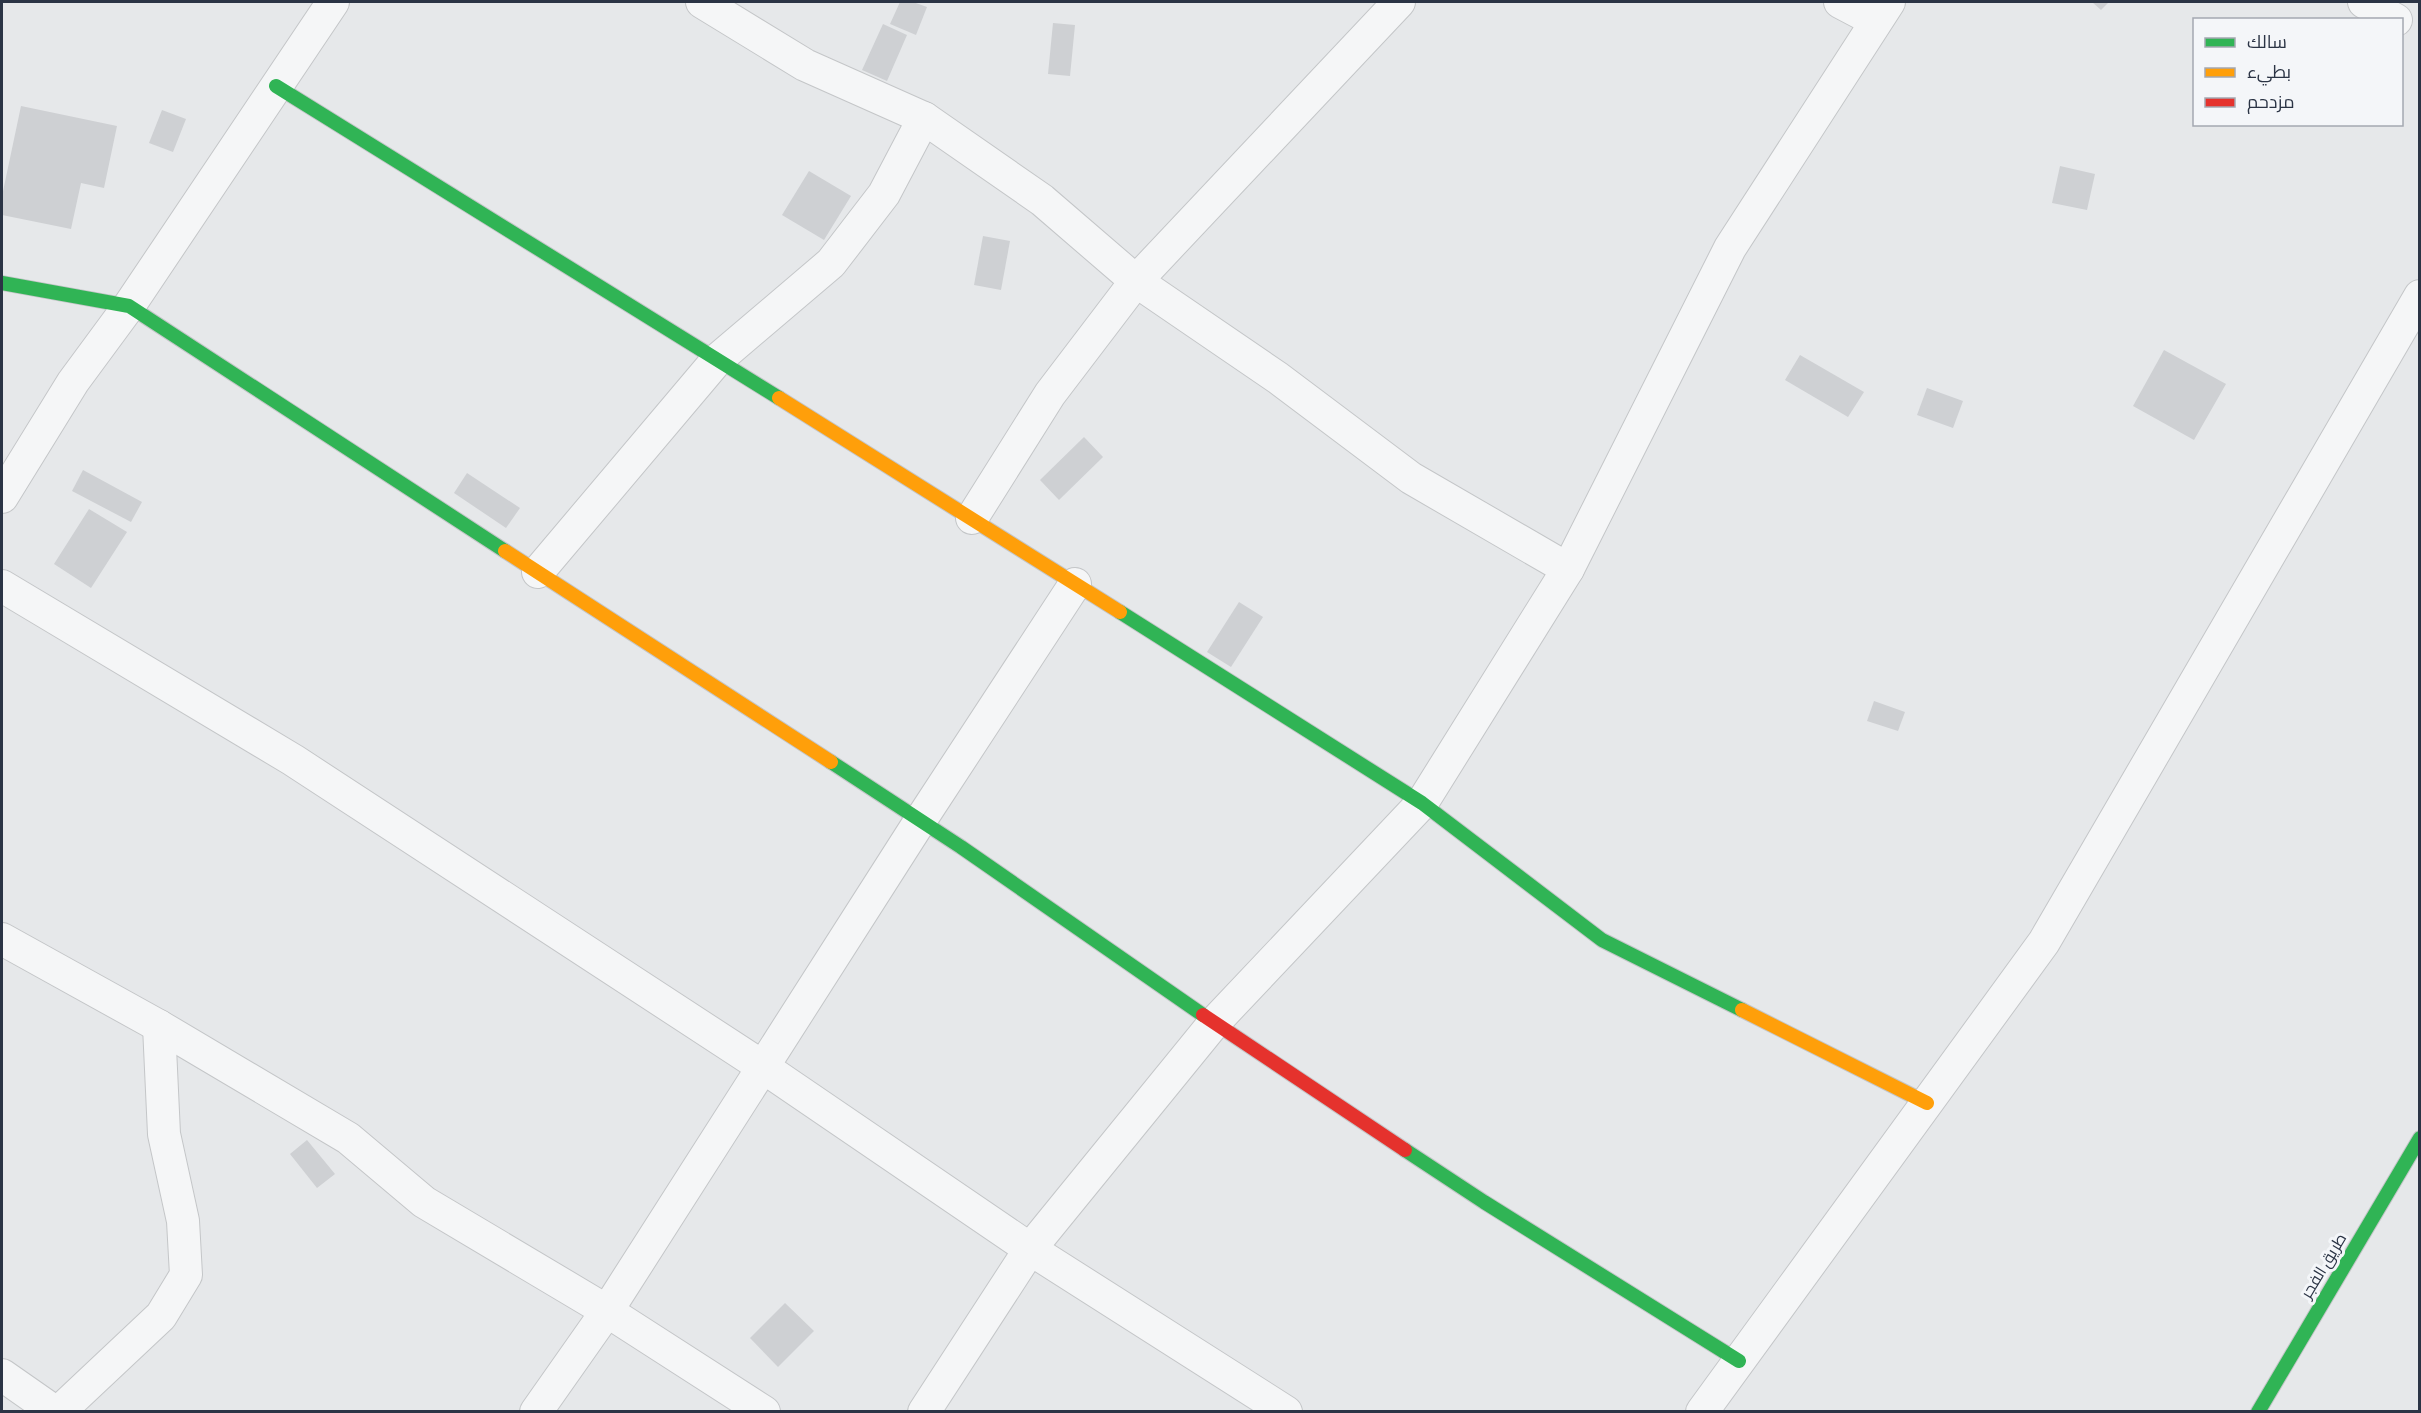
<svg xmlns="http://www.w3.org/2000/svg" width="2421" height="1413" font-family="'Alegreya Sans',Cairo,sans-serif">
	<rect width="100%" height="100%" fill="#e6e8ea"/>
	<!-- building -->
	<g fill="#ced0d3">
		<polygon points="900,2 913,2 927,7 916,35 890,24"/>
		<polygon points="2092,2 2109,2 2101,10"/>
		<polygon points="1053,23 1075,25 1070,76 1048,74"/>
		<polygon points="883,24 907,35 887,81 862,70"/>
		<polygon points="21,106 117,126 104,188 81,183 71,229 2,215 2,196"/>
		<polygon points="162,110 186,119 173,152 149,143"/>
		<polygon points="2060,166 2095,174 2087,210 2052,203"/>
		<polygon points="809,171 851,196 824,240 782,215"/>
		<polygon points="983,236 1010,241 1001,290 974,285"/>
		<polygon points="2164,350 2226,384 2194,440 2133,406"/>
		<polygon points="1800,355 1864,392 1848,417 1785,380"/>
		<polygon points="1927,388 1963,401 1953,428 1917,415"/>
		<polygon points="1084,437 1103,457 1059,500 1040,480"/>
		<polygon points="83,470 142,502 131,522 72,491"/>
		<polygon points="467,473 520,508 506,528 454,493"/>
		<polygon points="89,509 127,532 91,588 54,564"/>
		<polygon points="1239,602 1263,617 1231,667 1207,652"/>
		<polygon points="1874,701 1905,712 1898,731 1867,721"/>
		<polygon points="307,1140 335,1174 317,1188 290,1154"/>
		<polygon points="785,1303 814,1331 778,1367 750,1338"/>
	</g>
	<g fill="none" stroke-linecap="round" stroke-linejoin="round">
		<!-- street casing -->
		<g stroke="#c4c6c8" stroke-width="34">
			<g id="street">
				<polyline points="702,2 805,65 924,118 1042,200 1136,281 1278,378 1411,478 1568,569"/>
				<polyline points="1840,2 1876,21"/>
				<polyline points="2364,2 2396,20"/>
				<polyline points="2,497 73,382 129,306 333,2"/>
				<polyline points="972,518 1050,394 1136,281 1399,2"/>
				<polyline points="538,572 717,360 831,263 884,194 924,118"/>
				<polyline points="2,586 293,760 763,1067 1030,1249 1286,1412"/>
				<polyline points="2,939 159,1026 348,1138 424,1202 607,1311 764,1412"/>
				<polyline points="2,1375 55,1412"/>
				<polyline points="59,1412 161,1316 186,1275 183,1221 164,1134 159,1026"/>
				<polyline points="536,1412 607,1311 920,821 1075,584"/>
				<polyline points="924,1412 1030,1249 1214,1023 1422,803 1568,569 1730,248 1889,2"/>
				<polyline points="1702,1412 2044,942 2420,296"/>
			</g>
		</g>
		<!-- fast casing -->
		<g stroke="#c4c6c8" stroke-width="16">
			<g id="fast">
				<polyline points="276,86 779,398"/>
				<polyline points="2,283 129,306 505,551"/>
				<polyline points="1120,612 1422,803 1602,940 1742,1010"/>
				<polyline points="831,762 961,847 1203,1015"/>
				<polyline points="1405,1150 1484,1202 1739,1361"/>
				<polyline points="2258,1412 2420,1138"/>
			</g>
		</g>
		<!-- slow casing -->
		<g stroke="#c4c6c8" stroke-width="16">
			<g id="slow">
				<polyline points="779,398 1120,612"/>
				<polyline points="505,551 831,762"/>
				<polyline points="1742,1010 1927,1103"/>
			</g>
		</g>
		<!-- jam casing -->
		<g stroke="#c4c6c8" stroke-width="16">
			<polyline id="jam" points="1203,1015 1405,1150"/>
		</g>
		<!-- street -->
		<use href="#street" stroke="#f5f6f7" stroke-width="32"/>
		<!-- fast -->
		<use href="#fast" stroke="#30b455" stroke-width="14"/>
		<!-- slow -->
		<use href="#slow" stroke="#ff9f0a" stroke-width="14"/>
		<!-- jam -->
		<use href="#jam" stroke="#e5322d" stroke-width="14"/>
	</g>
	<g text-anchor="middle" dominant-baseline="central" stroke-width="6" stroke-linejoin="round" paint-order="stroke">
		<!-- street labels -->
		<g font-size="16" fill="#2b3445" stroke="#f4f6f9">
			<text transform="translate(2324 1266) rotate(-59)">طريق الفجر</text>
		</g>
	</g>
	<!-- border -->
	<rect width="2421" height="1413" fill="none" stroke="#2b3445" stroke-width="6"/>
	<!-- legend -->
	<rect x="2193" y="18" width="210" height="108" fill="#f4f6f9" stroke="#a4a8b1" stroke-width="1.5"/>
	<rect x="2205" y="38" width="30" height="9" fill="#30b455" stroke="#a4a8b1" stroke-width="1.5"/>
	<text x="2247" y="48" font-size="18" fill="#2b3445">سالك</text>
	<rect x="2205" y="68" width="30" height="9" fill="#ff9f0a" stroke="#a4a8b1" stroke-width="1.5"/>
	<text x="2247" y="78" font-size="18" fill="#2b3445">بطيء</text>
	<rect x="2205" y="98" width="30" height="9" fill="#e5322d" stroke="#a4a8b1" stroke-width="1.5"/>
	<text x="2247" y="108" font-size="18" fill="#2b3445">مزدحم</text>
</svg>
